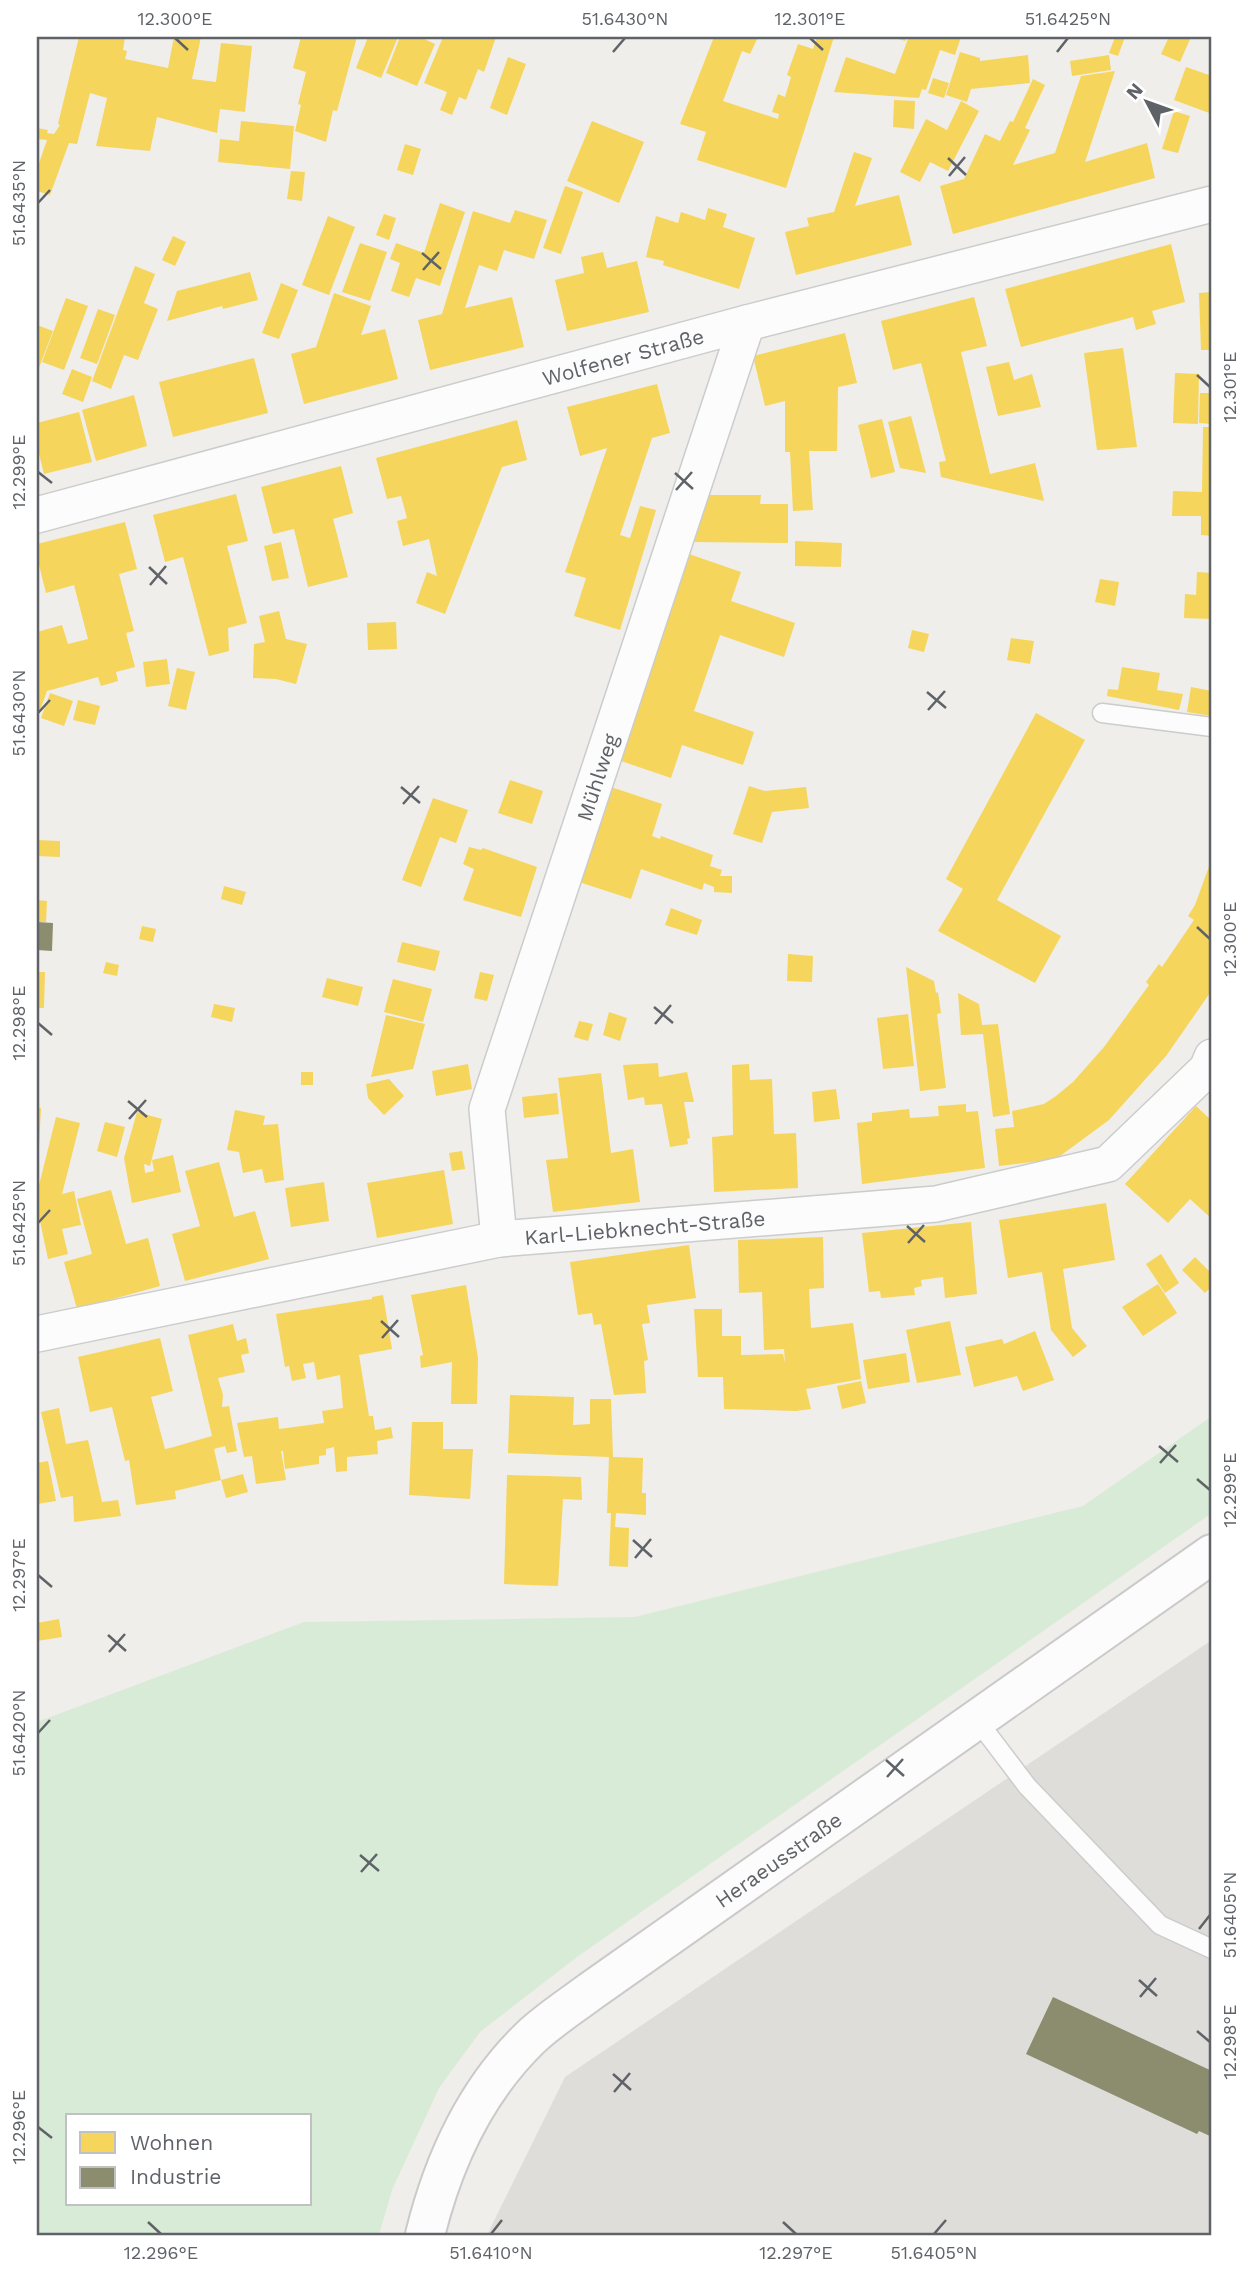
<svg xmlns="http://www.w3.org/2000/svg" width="1249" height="2272" font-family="'Work Sans',sans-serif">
	<rect width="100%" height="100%" fill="#efeeea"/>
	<!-- industrial -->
	<polygon fill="#dfddda" points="1212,1640 1212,2235 487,2235 565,2077"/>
	<!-- green -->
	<path fill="#d8ebd6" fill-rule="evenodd" d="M1212,1416V1513L577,1957L480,2032L439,2088L392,2190L379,2235H37V1722L304,1622L635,1617L1083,1506ZM68,2116H310V2204H68Z"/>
	<!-- homes -->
	<g fill="#f6d55c">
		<polygon points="79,37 125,37 123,50 127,51 125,59 168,68 174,37 201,37 192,79 216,82 221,43 252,46 245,112 220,109 217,133 157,117 150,151 96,146 107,98 90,93 77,144 69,143 50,195 37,191 37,169 47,140 37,139 37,128 48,130 47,133 54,134 60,125 58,124"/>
		<polygon points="301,37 357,37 337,111 333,110 326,142 295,131 301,105 298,104 306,72 293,68"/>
		<polygon points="368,37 398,37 381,78 356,68"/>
		<polygon points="400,37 420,37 435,44 417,86 386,73"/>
		<polygon points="443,37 496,37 484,72 478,69 466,100 459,97 452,115 440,110 447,92 424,83"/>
		<polygon points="714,37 758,37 750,54 742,51 723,101 778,119 779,114 772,112 778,94 785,97 791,77 787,75 798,44 813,49 817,37 834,37 786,188 697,160 706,132 680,124"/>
		<polygon points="893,37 961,37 955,55 940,50 926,90 922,89 919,98 834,92 846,57 895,74 908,39 906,38 905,41"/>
		<polygon points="1115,37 1125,37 1118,56 1109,53"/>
		<polygon points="1161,37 1191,37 1180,62 1161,54 1168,39"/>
		<polygon points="960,52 980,58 980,61 1028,55 1030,83 971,89 967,102 946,95"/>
		<polygon points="1109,55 1111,70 1072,76 1070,61"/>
		<polygon points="508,57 526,64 507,115 490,108"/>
		<polygon points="1186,67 1212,76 1212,114 1174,100"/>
		<polygon points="1115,71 1085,162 1147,143 1155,178 953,234 940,186 964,179 985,134 1000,141 1010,121 1013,122 1033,79 1045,85 1025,128 1030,130 1013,165 1055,153 1081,76"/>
		<polygon points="933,78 949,83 944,98 928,93"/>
		<polygon points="894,100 915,101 914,129 893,127"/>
		<polygon points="961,101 979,111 948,171 930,162 920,182 900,172 926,119 947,130"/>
		<polygon points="1174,111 1190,116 1178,153 1162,149"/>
		<polygon points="241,121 294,126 290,169 218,162 220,139 239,141"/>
		<polygon points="592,121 644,142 619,203 567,181"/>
		<polygon points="405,144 421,149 413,175 397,170"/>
		<polygon points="854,152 872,158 855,206 899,195 912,245 796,275 785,232 809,226 807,218 834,212"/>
		<polygon points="291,171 305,172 302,201 287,199"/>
		<polygon points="565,186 583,192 561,254 543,248"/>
		<polygon points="440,203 465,212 440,286 416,278 409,297 391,291 400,263 390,259 396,243 424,253"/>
		<polygon points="708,208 727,214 723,227 755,238 739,289 663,265 664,261 646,257 656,216 678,223 681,212 705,220"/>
		<polygon points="515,210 547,220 534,259 504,250 497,271 479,265 465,308 512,297 524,347 430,370 418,320 442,314 473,211 510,223"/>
		<polygon points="384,214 396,218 389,240 376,235"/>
		<polygon points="328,216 355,227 329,295 302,285"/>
		<polygon points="173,236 186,242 175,266 162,260"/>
		<polygon points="360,243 387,252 370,301 342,292"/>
		<polygon points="1171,244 1185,302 1152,311 1156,324 1136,330 1133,317 1021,347 1005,289"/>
		<polygon points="603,252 607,268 637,261 649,312 567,331 555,280 584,273 581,257"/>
		<polygon points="135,266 155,274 144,303 158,309 138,360 124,355 111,389 92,381"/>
		<polygon points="250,272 258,300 223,309 222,306 167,321 177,291"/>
		<polygon points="281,283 298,290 279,339 262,333"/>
		<polygon points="1212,292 1212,350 1201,350 1199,293"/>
		<polygon points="334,293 371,306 361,335 385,329 398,379 304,404 291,354 316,347"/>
		<polygon points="974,297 987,346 961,352 990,474 1035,463 1044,501 941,477 939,462 946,461 921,363 893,370 881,321"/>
		<polygon points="66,298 88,306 64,370 42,362"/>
		<polygon points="98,309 115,315 97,364 80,358"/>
		<polygon points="37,325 53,331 37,373"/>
		<polygon points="845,333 857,383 838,387 837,451 809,451 813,510 793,511 790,452 785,452 785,401 765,406 753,356"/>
		<polygon points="1123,348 1137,447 1097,450 1084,353"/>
		<polygon points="254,358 268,413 173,437 159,382"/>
		<polygon points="1009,362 1014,380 1032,374 1041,407 998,416 986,367"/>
		<polygon points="72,369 92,377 83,402 62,394"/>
		<polygon points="1175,373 1199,374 1198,424 1173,423"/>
		<polygon points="657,384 670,433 652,438 620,535 630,538 640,506 656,510 620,630 574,616 586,578 565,572 607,448 580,456 567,407"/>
		<polygon points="1200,393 1212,393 1212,424 1199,423"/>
		<polygon points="134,395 147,446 96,461 82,410"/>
		<polygon points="79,412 92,462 44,474 37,446 37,423"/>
		<polygon points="911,416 926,473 900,468 888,422"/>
		<polygon points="882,419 895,472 871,478 858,425"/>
		<polygon points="517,420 527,460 502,467 445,614 416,603 427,572 437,576 429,539 403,546 397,521 407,518 401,496 387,499 376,458"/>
		<polygon points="1203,427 1212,427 1212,536 1201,535 1201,516 1172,516 1173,491 1202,492"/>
		<polygon points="341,466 353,513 333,519 348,577 308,587 294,529 273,534 261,487"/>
		<polygon points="236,494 248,541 227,546 247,623 228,628 229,651 209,656 183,557 165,562 153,515"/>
		<polygon points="709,495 761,495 760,504 788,504 788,543 693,542"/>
		<polygon points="125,522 137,569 119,574 134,631 126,633 135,667 116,672 118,681 101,686 98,677 47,691 37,719 37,632 62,625 68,644 88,639 74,585 46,593 37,557 37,544"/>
		<polygon points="795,541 842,543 841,567 795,566"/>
		<polygon points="281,542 289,578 272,581 264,546"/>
		<polygon points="689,554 741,572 731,601 795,623 784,657 720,635 694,711 754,732 743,765 682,745 671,778 618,760"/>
		<polygon points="1197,572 1212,573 1212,619 1184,618 1185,594 1196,595"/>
		<polygon points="1100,579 1119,582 1115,606 1095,602"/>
		<polygon points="279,611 286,639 307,644 296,684 276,679 253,678 254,644 265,642 259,616"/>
		<polygon points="396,622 397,649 368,650 367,623"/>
		<polygon points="912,630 929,634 924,652 908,648"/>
		<polygon points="1011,638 1034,641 1030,664 1007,660"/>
		<polygon points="167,659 170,684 146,687 143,662"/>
		<polygon points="1122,667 1160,673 1157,690 1183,694 1179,710 1107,696 1108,689 1118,690"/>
		<polygon points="177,668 195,672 186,710 168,706"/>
		<polygon points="1191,687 1212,691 1212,716 1187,712"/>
		<polygon points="50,693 73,701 64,726 41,718"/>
		<polygon points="78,700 100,706 95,725 73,720"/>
		<polygon points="1036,713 1085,740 997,900 1061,936 1035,983 938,931 963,889 946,879"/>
		<polygon points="510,780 543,791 532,824 498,813"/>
		<polygon points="608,786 662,804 652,836 660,839 661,836 713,855 710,866 722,870 720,876 732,876 732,893 714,892 714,887 704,883 702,890 641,869 631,899 576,881"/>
		<polygon points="749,786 765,791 806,787 809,808 772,812 762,843 733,834"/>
		<polygon points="433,798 468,810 456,843 440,837 421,887 402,880"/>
		<polygon points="37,840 60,841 60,857 37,856"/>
		<polygon points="469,847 481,850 483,848 537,867 521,917 463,900 474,869 463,864"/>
		<polygon points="1212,858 1212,990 1166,1056 1109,1120 1056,1159 999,1166 995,1129 1014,1127 1012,1111 1044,1104 1056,1096 1073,1082 1104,1047 1149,985 1146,982 1159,964 1162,967 1194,920 1188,916 1195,905"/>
		<polygon points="224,886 246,892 242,905 221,899"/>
		<polygon points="37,900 47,901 46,922 37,922"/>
		<polygon points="671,908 702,920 697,935 665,925"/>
		<polygon points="142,926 156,929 153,942 139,939"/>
		<polygon points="402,942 440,951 435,971 397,962"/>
		<polygon points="788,954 813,956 812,982 787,981"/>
		<polygon points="106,962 119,965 117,976 103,973"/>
		<polygon points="906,967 934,981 936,993 938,992 941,1013 937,1014 946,1088 920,1091"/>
		<polygon points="37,972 45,972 44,1008 37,1008"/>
		<polygon points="480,972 494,975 487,1001 474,998"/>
		<polygon points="327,978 363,987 358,1006 322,997"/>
		<polygon points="393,979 432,989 423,1022 384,1012"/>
		<polygon points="958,993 979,1004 982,1025 998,1024 1010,1114 993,1117 983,1034 961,1035"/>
		<polygon points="214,1004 235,1008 232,1022 211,1017"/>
		<polygon points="609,1012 627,1018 620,1041 603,1035"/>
		<polygon points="908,1014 914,1066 883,1069 877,1018"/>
		<polygon points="386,1015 425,1024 413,1069 371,1077"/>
		<polygon points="579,1021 593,1024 588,1041 574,1037"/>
		<polygon points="658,1063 659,1077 687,1072 694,1102 684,1102 690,1138 687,1139 688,1144 670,1147 662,1104 645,1105 644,1097 628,1100 623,1065"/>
		<polygon points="468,1064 472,1089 436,1096 432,1071"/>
		<polygon points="749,1064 750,1080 772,1079 774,1134 796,1133 798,1188 714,1192 712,1137 733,1135 732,1065"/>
		<rect x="301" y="1072" width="12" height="13"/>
		<polygon points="601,1073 611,1153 633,1149 640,1202 553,1212 546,1160 568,1158 558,1078"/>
		<polygon points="389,1079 404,1096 384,1115 368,1098 366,1084"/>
		<polygon points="836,1089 840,1119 814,1122 812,1092"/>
		<polygon points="557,1093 559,1114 524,1118 522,1097"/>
		<polygon points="966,1104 966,1112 978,1111 985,1168 862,1184 857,1123 872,1121 872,1113 909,1109 910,1118 939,1116 938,1106"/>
		<polygon points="1196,1106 1212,1121 1212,1219 1190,1199 1168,1223 1125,1184"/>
		<polygon points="37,1107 41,1108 39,1148 37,1148"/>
		<polygon points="235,1110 265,1116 263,1125 278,1124 284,1180 265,1183 262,1169 243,1173 239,1152 227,1150"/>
		<polygon points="137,1112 162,1119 150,1166 144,1164 145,1173 154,1171 152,1160 173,1155 181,1192 132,1203 124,1158"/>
		<polygon points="56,1117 80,1123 62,1194 74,1191 81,1225 62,1229 68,1254 48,1259 37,1207 37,1193"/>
		<polygon points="105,1122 125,1127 117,1157 97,1151"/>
		<polygon points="462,1151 465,1169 452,1171 449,1153"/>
		<polygon points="219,1162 234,1217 255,1211 269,1259 185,1281 172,1234 200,1226 185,1171"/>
		<polygon points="444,1170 453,1224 377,1238 367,1183"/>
		<polygon points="324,1182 329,1221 291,1227 285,1188"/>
		<polygon points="111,1190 126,1244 148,1238 160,1286 77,1309 64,1262 92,1254 77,1199"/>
		<polygon points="1106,1203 1115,1260 1063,1269 1072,1328 1087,1346 1073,1357 1051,1330 1042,1272 1008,1278 999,1220"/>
		<polygon points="971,1222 977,1294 945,1298 943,1277 921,1280 922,1286 914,1288 915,1295 881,1298 880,1291 869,1292 862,1233"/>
		<polygon points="823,1237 824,1288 809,1289 811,1328 853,1323 861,1379 806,1389 811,1409 796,1411 724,1409 723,1377 698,1377 694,1309 722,1309 722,1336 741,1336 741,1355 783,1354 785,1363 784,1349 764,1350 762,1292 739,1293 738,1240"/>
		<polygon points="689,1245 696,1298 647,1305 650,1323 642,1324 648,1360 644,1361 646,1393 614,1395 601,1324 594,1325 592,1313 578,1315 570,1262"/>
		<polygon points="1161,1254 1179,1283 1165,1293 1146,1264"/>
		<polygon points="1195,1257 1212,1274 1212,1286 1205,1293 1182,1270"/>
		<polygon points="1158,1284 1177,1313 1143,1336 1122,1307"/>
		<polygon points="466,1285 478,1358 477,1404 451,1404 452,1362 421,1368 420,1356 423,1355 411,1295"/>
		<polygon points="383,1295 392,1349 359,1355 369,1416 373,1416 375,1430 391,1427 393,1438 377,1441 378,1454 347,1457 347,1471 336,1472 334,1447 326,1449 326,1455 319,1456 319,1464 285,1469 283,1451 281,1451 286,1480 256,1484 252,1456 244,1457 237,1423 278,1417 279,1429 324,1423 322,1411 343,1408 340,1375 317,1380 314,1362 303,1364 306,1378 292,1381 289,1366 285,1367 276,1314 372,1299 372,1297"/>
		<polygon points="950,1321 961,1375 917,1383 906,1330"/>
		<polygon points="233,1324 237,1341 246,1338 249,1353 241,1355 245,1372 218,1378 223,1395 222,1407 229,1406 237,1451 227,1453 225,1446 214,1449 221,1480 175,1491 176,1499 136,1505 129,1460 125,1461 112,1407 90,1412 78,1357 160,1338 173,1391 151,1397 165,1449 170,1448 212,1436 188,1335"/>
		<polygon points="1035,1331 1054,1380 1023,1391 1017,1376 974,1387 965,1347 1002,1339 1004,1344"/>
		<polygon points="906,1353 910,1382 868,1389 863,1360"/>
		<polygon points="861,1381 866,1403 842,1409 837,1386"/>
		<polygon points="510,1395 574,1397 573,1425 590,1424 590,1399 611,1399 613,1457 643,1458 642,1493 646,1493 646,1515 616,1513 615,1527 629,1528 628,1567 609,1566 611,1513 607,1513 609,1457 508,1453"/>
		<polygon points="59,1408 66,1444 88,1440 102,1502 118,1500 121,1516 74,1522 73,1496 61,1498 41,1412"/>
		<polygon points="412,1422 443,1422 443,1449 473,1449 470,1499 409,1495"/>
		<polygon points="48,1461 56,1501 37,1504 37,1463"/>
		<polygon points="243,1474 248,1492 226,1498 221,1480"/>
		<polygon points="507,1475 581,1477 582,1500 563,1499 558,1586 504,1584"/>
		<polygon points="59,1619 62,1637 37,1641 37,1623"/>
	</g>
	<!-- industry -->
	<g fill="#8c8c6e">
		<polygon points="37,922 53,923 52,951 37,950"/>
		<polygon points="1053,1997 1212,2071 1212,2137 1199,2131 1197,2134 1026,2054"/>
	</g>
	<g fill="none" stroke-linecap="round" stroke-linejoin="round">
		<!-- lane casing -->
		<g stroke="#cbcccc" stroke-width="21">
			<g id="lane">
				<polyline points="1102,713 1212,727"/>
				<polyline points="977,1720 1027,1786 1160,1925 1212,1949"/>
			</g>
		</g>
		<!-- street casing -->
		<g stroke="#cbcccc" stroke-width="38">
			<g id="street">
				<path id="s1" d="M37,515L747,323L1212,204"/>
				<path id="s2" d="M499,1239L487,1109L747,323"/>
				<path id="s3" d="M37,1334L499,1239L936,1204L1108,1164L1207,1069L1212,1057"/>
			</g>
		</g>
		<!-- secondary casing -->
		<g stroke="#cacacb" stroke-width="42">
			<g id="secondary">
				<path id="s4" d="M425,2235C443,2162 476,2090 531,2037C549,2020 571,2006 591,1991L1212,1554"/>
			</g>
		</g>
		<!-- lane -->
		<use href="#lane" stroke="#fdfcfc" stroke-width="18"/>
		<!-- street -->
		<use href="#street" stroke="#fdfcfc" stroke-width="35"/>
		<!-- secondary -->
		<use href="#secondary" stroke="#fdfcfc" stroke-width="38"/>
	</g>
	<!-- ticks -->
	<path fill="none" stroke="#5f6368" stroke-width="2.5" d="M175,38L188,50M810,38L823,50M613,52L625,38M1057,52L1068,38M948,158L966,175M949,176L965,157M38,203L50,190M422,253L441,269M423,270L439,252M1197,375L1210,387M38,472L52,483M675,473L693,489M676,490L692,472M149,567L167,584M150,585L166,566M927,692L946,708M928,710L945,691M38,713L50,700M401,787L420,803M403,804L419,786M1197,927L1210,939M654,1007L673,1023M38,1023L52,1035M655,1024L671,1005M128,1101L147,1117M129,1119L146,1100M38,1223L50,1210M907,1226L925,1242M908,1243L924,1225M381,1321L399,1337M382,1338L398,1320M1159,1446L1178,1462M1160,1463L1176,1445M1197,1479L1210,1490M633,1540L652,1557M635,1558L651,1539M38,1575L52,1587M108,1635L126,1651M109,1652L125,1634M38,1733L50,1720M886,1760L904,1776M887,1777L903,1759M360,1855L379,1871M361,1872L377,1854M1199,1929L1210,1915M1139,1980L1157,1996M1140,1997L1156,1978M1197,2031L1210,2042M613,2074L631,2090M614,2092L630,2073M38,2127L52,2138M148,2222L161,2234M783,2222L796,2234M491,2234L502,2220M934,2234L946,2220"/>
	<g text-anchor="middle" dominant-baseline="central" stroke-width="7" stroke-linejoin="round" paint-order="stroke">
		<!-- street labels -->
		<g font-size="21" fill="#5f6368" stroke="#fff">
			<text stroke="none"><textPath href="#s1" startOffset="607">Wolfener Straße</textPath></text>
			<text stroke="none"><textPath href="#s2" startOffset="480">Mühlweg</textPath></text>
			<text stroke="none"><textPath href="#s3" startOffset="618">Karl-Liebknecht-Straße</textPath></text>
			<text stroke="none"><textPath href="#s4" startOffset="532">Heraeusstraße</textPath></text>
		</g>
	</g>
	<!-- border -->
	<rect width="1249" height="2272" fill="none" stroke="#ffffff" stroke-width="77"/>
	<!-- legend -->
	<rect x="66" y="2114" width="245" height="91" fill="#ffffff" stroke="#bfc1c3" stroke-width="2"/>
	<rect x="80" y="2132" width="35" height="21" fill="#f6d55c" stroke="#bfc1c3" stroke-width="2"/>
	<text x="130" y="2150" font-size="21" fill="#5f6368">Wohnen</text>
	<rect x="80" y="2167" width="35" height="21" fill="#8c8c6e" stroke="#bfc1c3" stroke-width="2"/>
	<text x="130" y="2184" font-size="21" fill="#5f6368">Industrie</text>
	<!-- north arrow -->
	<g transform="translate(1147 102) rotate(311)" stroke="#ffffff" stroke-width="5" paint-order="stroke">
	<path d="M0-5L12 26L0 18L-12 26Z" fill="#5f6368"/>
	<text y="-10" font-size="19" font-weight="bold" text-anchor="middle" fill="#5f6368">N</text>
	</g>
	<rect x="38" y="38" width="1172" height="2196" fill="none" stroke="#5f6368" stroke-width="2.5"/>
	<g font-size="18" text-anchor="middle" fill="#5f6368">
		<text x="175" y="25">12.300°E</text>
		<text x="625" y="25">51.6430°N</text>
		<text x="810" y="25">12.301°E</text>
		<text x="1068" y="25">51.6425°N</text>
		<text transform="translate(19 203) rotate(-90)" y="6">51.6435°N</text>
		<text transform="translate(1230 387) rotate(-90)" y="6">12.301°E</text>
		<text transform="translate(19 472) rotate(-90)" y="6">12.299°E</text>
		<text transform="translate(19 713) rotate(-90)" y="6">51.6430°N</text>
		<text transform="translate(1230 939) rotate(-90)" y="6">12.300°E</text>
		<text transform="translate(19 1023) rotate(-90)" y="6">12.298°E</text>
		<text transform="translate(19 1223) rotate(-90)" y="6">51.6425°N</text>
		<text transform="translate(1230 1490) rotate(-90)" y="6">12.299°E</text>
		<text transform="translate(19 1575) rotate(-90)" y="6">12.297°E</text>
		<text transform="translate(19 1733) rotate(-90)" y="6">51.6420°N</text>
		<text transform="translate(1230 1915) rotate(-90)" y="6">51.6405°N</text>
		<text transform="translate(1230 2042) rotate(-90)" y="6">12.298°E</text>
		<text transform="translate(19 2127) rotate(-90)" y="6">12.296°E</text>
		<text x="161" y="2259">12.296°E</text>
		<text x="491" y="2259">51.6410°N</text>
		<text x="796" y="2259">12.297°E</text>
		<text x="934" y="2259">51.6405°N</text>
	</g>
</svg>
